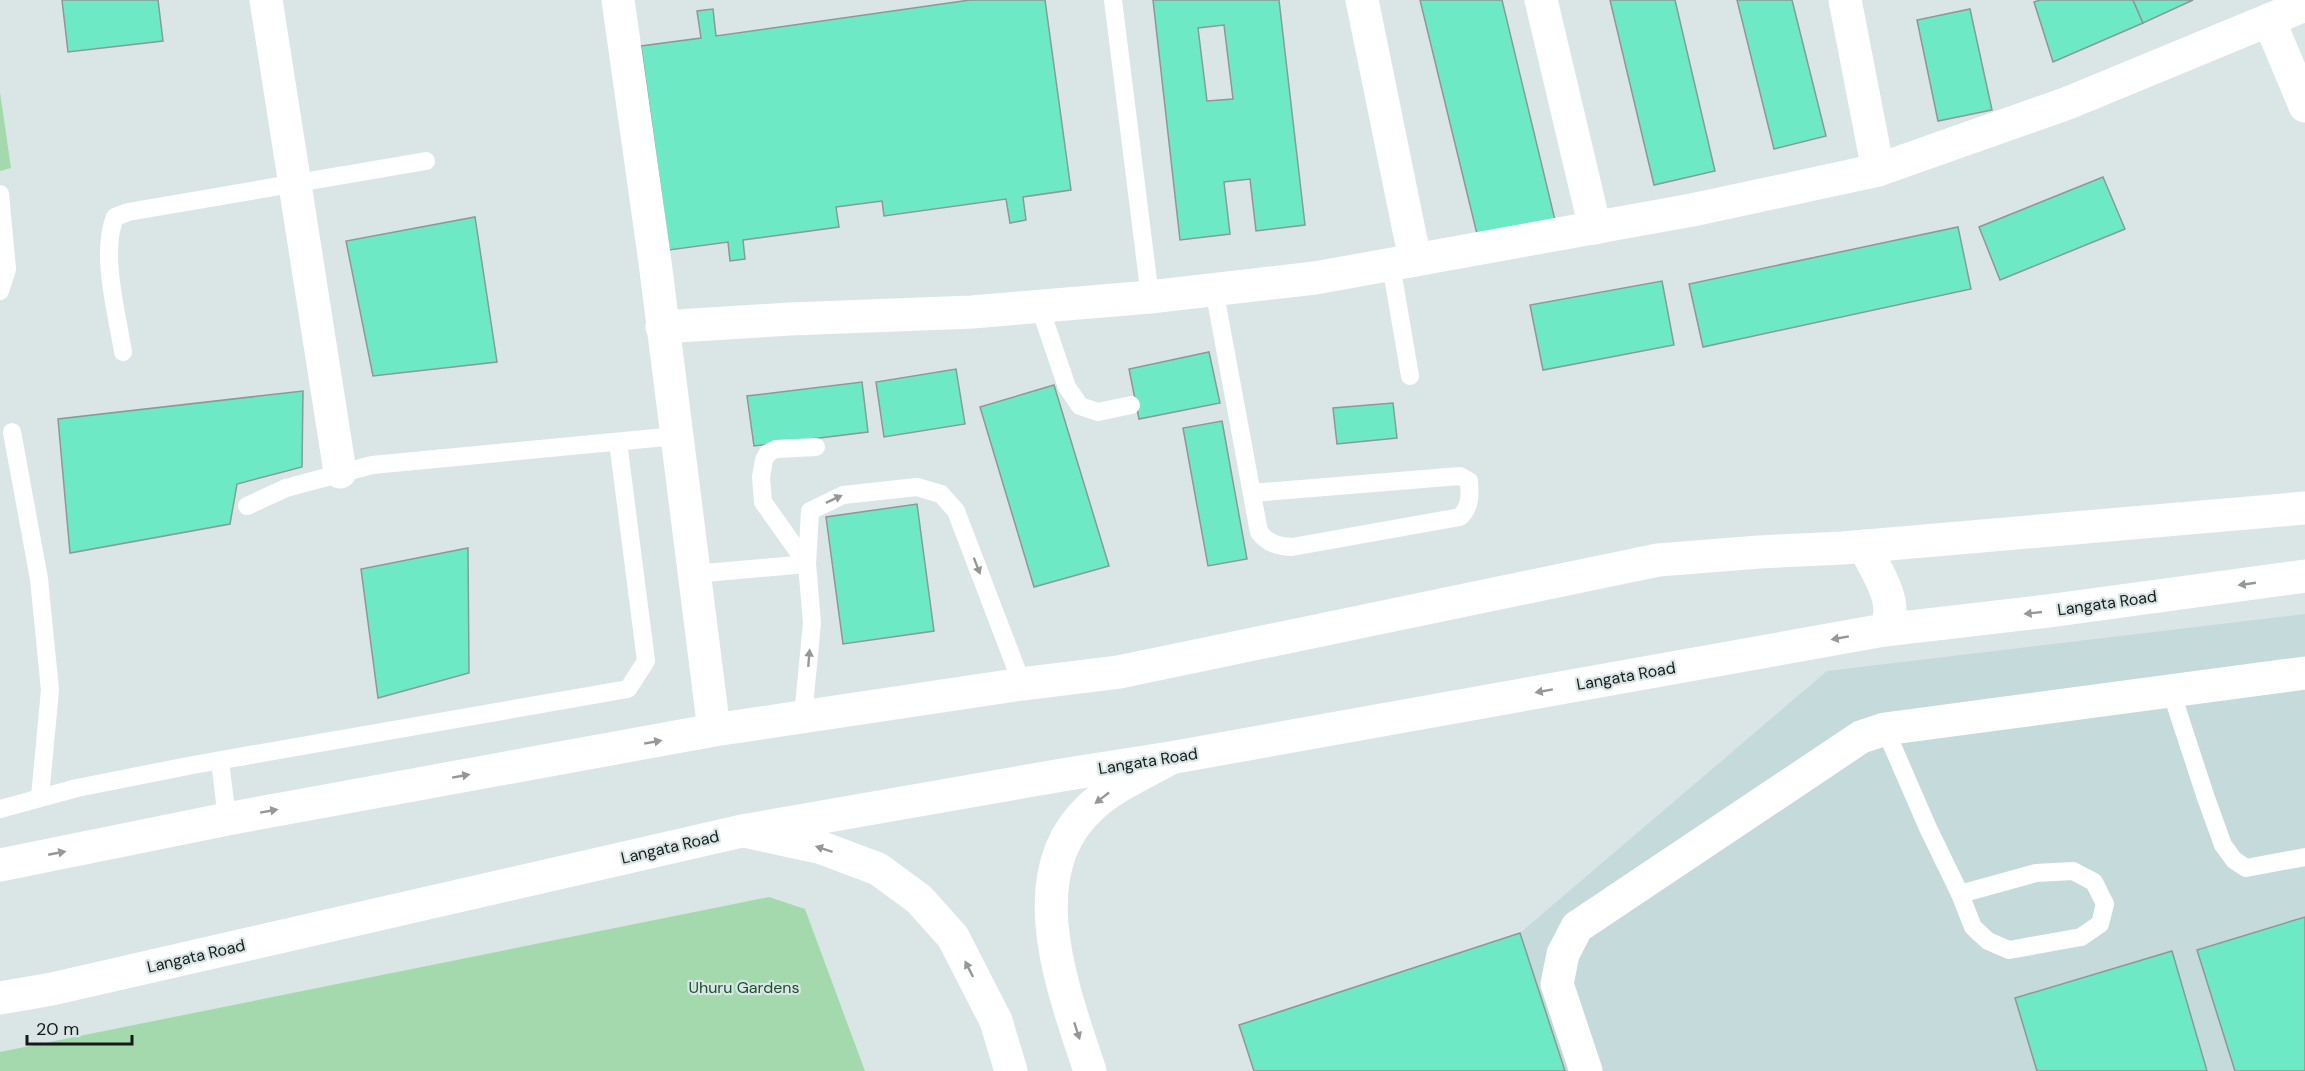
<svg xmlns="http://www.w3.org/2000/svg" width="2305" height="1071" font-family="'DM Sans',sans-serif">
	<rect width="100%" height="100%" fill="#dae6e6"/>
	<!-- built -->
	<polygon fill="#c5dada" points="2305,614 2305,1071 1565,1071 1520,933 1827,671"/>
	<!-- green -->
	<g fill="#a4d9ad">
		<polygon points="0,92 11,168 0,171"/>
		<polygon points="769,897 805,909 865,1071 0,1071 0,1052"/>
	</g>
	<!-- building -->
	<g fill="#6de9c6" stroke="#8e9895" stroke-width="1.5" fill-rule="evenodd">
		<polygon points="62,0 158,0 163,41 68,52"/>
		<polygon points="970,0 1045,0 1071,190 1023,197 1026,220 1010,223 1006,199 884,216 882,201 836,207 839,227 743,240 745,259 730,261 728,242 669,250 641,46 701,38 697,11 713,9 716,36"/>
		<path d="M1153,0H1279L1305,225L1256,231L1250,179L1224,182L1230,234L1180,240ZM1224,25L1233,99L1207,101L1198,28Z"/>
		<polygon points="1420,0 1502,0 1555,220 1478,238"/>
		<polygon points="1610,0 1675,0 1715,171 1654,185"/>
		<polygon points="1737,0 1792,0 1826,136 1774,149"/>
		<polygon points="2040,0 2133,0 2143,23 2053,62 2034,2"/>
		<polygon points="2133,0 2193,0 2143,23"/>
		<polygon points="1970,9 1992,110 1938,121 1917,20"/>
		<polygon points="2103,177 2125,229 2000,280 1979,227"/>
		<polygon points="475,217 497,362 373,376 346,241"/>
		<polygon points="1958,227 1971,289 1703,347 1689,284"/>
		<polygon points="1662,281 1674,345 1543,370 1530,305"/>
		<polygon points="1209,352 1220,403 1139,419 1129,369"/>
		<polygon points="956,369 965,424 884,437 876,382"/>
		<polygon points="862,382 868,432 754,446 747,396"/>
		<polygon points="1054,385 1109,566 1034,587 980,407"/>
		<polygon points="303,391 302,467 237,484 230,524 70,553 58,419"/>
		<polygon points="1393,403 1397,438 1337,444 1333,408"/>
		<polygon points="1222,421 1247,559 1208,566 1183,428"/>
		<polygon points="917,504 934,631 843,644 826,517"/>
		<polygon points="468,548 469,673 378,698 361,569"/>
		<polygon points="2305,917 2305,1071 2235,1071 2197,950"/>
		<polygon points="1520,933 1565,1071 1254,1071 1239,1025"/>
		<polygon points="2172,951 2207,1071 2037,1071 2015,998"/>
	</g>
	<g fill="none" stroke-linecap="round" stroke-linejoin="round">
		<!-- service -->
		<g stroke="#fff" stroke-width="18">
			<polyline points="1113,0 1150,297"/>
			<polyline points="0,194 7,269 0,291"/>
			<polyline points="1391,265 1410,376"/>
			<path d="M1214,289L1259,532C1268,544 1278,546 1292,547L1460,517C1471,506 1470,495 1469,481L1460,476L1252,493"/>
			<polyline points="1039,305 1067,387 1080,406 1098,412 1131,405"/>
			<path d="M123,352C117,313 100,254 115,217L128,212L426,161"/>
			<polyline points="12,432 39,579 50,690 40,797"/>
			<polyline points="247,506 286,488 372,465 676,436"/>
			<polyline points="807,564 763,502 761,477 764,460 768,453 776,449 816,447"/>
			<polyline points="694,574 807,564"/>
			<polyline points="2171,691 2206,798 2223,845 2234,860 2246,868 2305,857"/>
			<polyline points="803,716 812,623 807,564 810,511 843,495 917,487 941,494 956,511 1022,684"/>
			<polyline points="1885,729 1928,828 1960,894"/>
			<polyline points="220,761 227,819"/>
			<polyline points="0,809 77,788 193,765 628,689 646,661 618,442"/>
			<polygon points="2073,871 2094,882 2105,904 2100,924 2081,937 2009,950 1988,941 1973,927 1960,894 2036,873"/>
		</g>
		<!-- minor -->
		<g stroke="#fff" stroke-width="33">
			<polyline points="266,0 340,472"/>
			<polyline points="618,0 655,262 714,730"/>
			<polyline points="1362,0 1415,260"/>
			<polyline points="1541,0 1595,228"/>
			<polyline points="1845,0 1878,170"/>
			<polyline points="2269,20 2305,106"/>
			<polyline points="662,327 790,319 972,312 1150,297 1315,278 1692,210 1878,170 2068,103 2305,5"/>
			<polyline points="1586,1071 1557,984 1563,954 1577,927 1861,737 1885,729 2305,673"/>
		</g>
		<!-- tertiary -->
		<g stroke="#fff" stroke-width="33">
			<polyline points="744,831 822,848 878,869 919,899 953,937 996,1021 1011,1071"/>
			<path d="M1090,1071C1064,992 1017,874 1091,807C1113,786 1143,774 1169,759"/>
		</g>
		<!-- secondary -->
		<g stroke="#fff" stroke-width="33">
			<path d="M1864,546C1875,570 1902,605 1884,630"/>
			<polyline points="0,865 227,819 714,730 1022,684 1119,672 1658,560 1759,552 1843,548 2305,508"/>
			<polyline points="0,998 52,989 742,831 1068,774 1170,758 1884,630 2048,611 2305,576"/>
		</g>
	</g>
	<!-- one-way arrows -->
	<defs><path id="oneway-solid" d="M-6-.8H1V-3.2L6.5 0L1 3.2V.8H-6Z" transform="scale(1.5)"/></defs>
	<g fill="#969898">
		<use href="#oneway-solid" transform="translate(834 499) rotate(-25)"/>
		<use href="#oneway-solid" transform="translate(977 566) rotate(69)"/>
		<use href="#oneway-solid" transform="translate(2247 584) rotate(172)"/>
		<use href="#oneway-solid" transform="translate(2033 613) rotate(174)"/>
		<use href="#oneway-solid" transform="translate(1840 638) rotate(170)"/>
		<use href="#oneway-solid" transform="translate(809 658) rotate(-85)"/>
		<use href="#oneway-solid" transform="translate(1544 691) rotate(170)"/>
		<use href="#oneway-solid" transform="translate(653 742) rotate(-10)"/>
		<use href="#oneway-solid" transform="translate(461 776) rotate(-10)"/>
		<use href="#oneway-solid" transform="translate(1102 798) rotate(142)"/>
		<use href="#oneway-solid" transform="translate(269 811) rotate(-10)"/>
		<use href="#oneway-solid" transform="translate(824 849) rotate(-162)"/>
		<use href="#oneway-solid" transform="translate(57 853) rotate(-11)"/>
		<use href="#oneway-solid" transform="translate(969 969) rotate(-117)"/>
		<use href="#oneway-solid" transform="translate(1077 1031) rotate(72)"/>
	</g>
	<g text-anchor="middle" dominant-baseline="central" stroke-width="4.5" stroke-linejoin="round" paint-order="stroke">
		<!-- street labels -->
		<g font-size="16" fill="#161a1a" stroke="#dae6e6">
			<text transform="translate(2107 603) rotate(-8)">Langata Road</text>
			<text transform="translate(1626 676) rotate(-10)">Langata Road</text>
			<text transform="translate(1148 761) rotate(-9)">Langata Road</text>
			<text transform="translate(670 847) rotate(-13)">Langata Road</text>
			<text transform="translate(196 956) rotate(-13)">Langata Road</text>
		</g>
		<!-- park labels -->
		<g font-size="16" fill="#185229" stroke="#dae6e6">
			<text x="744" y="987">Uhuru Gardens</text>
		</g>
	</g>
	<!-- scale -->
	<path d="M27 1035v9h105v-9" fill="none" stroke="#161a1a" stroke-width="3"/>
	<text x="36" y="1035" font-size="18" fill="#161a1a" stroke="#dae6e6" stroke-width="4.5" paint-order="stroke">20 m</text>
</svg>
